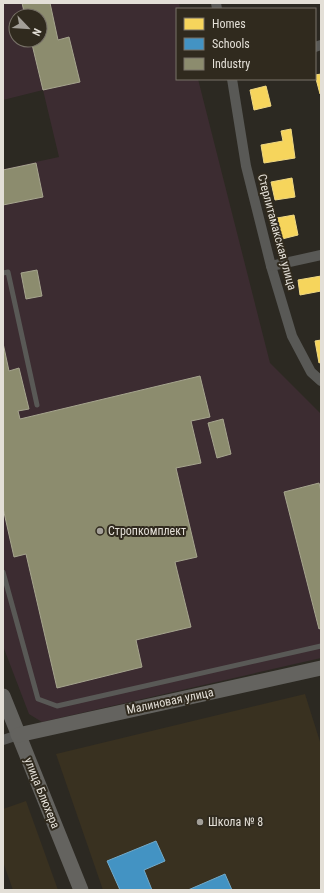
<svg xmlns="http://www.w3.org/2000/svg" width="324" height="893" font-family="'Roboto Condensed',sans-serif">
	<rect width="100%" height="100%" fill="#2c2922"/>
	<!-- built -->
	<g fill="#393120">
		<polygon points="305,694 321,745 321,890 103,890 56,754"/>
		<polygon points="26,801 58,890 13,890 3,862 3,809"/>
	</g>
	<!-- industrial -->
	<path fill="#3c2c31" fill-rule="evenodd" d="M3,3H179L180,9H177V79H198L270,363L321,414V658L42,722L29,714L3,646V169L59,157L43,90L3,100ZM16,16H40V40H16Z"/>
	<!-- homes -->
	<g fill="#f6d55c" stroke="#f0d881">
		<polygon points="321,74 321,94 320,94 315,75"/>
		<polygon points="266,86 271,106 254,110 250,90"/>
		<polygon points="291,129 295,158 264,163 261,145 283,141 281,131"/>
		<polygon points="292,178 295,197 275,200 271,182"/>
		<polygon points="294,215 298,235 282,239 277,218"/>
		<polygon points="321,276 321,291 300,295 298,280"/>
		<polygon points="321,340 321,362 319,363 315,341"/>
	</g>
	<!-- schools -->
	<g fill="#4393c3" stroke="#73aac9">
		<polygon points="156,841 165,861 144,870 152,890 120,890 107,861"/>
		<polygon points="225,874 232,890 188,890"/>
	</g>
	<!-- industry -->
	<g fill="#8c8c6e" stroke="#a6a58e">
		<polygon points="22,3 50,3 58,40 69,37 80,82 43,90 31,40 40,40 40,16 25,16"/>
		<polygon points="36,163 43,197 3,205 3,170"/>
		<polygon points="37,270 42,296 26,299 21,273"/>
		<polygon points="3,343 9,371 19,368 29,409 18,411 20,419 200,376 210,417 191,421 201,463 176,468 197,557 175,562 191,627 136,640 142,667 57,688 26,554 14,557 3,508"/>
		<polygon points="223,419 231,454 217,458 208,423"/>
		<polygon points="319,483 321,491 321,628 319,629 284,492"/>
	</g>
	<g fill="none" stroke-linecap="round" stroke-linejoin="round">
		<!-- lane -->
		<g stroke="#595956" stroke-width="5">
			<polyline points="3,273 8,272 37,405"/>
			<polyline points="3,572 38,699 57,706 321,646"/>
		</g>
		<!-- street -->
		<g stroke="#595956" stroke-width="10">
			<polyline points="216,3 217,9"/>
			<polyline points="315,47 321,45"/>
			<polyline points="232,79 246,166 271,266 292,336 311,372 321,381"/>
			<polyline points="271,266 321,255"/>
			<polyline points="3,740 18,735"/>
		</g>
		<!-- secondary -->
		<g stroke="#64635f" stroke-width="15">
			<polyline points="3,696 81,890"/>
			<polyline points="18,735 321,668"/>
		</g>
	</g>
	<!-- markers -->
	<g fill="#a39f98" stroke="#302a1e" stroke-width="1.5">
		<circle cx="100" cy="531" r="4"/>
		<circle cx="200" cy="822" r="4"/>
	</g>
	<g text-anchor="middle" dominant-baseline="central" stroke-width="4" stroke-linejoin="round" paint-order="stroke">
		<!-- street labels -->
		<g font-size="12" fill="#e3dfd7" stroke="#302a1e">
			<text transform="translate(277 232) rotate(75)">Стерлитамакская улица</text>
			<text transform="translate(170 701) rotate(-12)">Малиновая улица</text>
			<text transform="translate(42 793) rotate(68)">улица Блюхера</text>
		</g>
		<!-- poi labels -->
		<g font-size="12" fill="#e3dfd7" stroke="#302a1e" text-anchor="start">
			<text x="108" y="531">Стропкомплект</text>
			<text x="208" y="822">Школа № 8</text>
		</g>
	</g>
	<!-- border -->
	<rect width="324" height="893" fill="none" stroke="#e3dfd7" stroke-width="8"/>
	<!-- legend -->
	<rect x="176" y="8" width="140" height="72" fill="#302a1e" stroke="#787268"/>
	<rect x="184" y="18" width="20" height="12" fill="#f6d55c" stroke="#787268"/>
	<text x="212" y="28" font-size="12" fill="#e3dfd7">Homes</text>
	<rect x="184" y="38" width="20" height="12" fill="#4393c3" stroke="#787268"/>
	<text x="212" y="48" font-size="12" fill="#e3dfd7">Schools</text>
	<rect x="184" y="58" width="20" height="12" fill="#8c8c6e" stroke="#787268"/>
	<text x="212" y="68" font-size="12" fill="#e3dfd7">Industry</text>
	<!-- north arrow -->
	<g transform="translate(28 28) rotate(115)"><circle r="19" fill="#302a1e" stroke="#787268"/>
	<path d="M0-3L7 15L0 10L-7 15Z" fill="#a39f98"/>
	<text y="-6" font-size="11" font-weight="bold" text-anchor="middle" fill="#e3dfd7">N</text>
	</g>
</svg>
